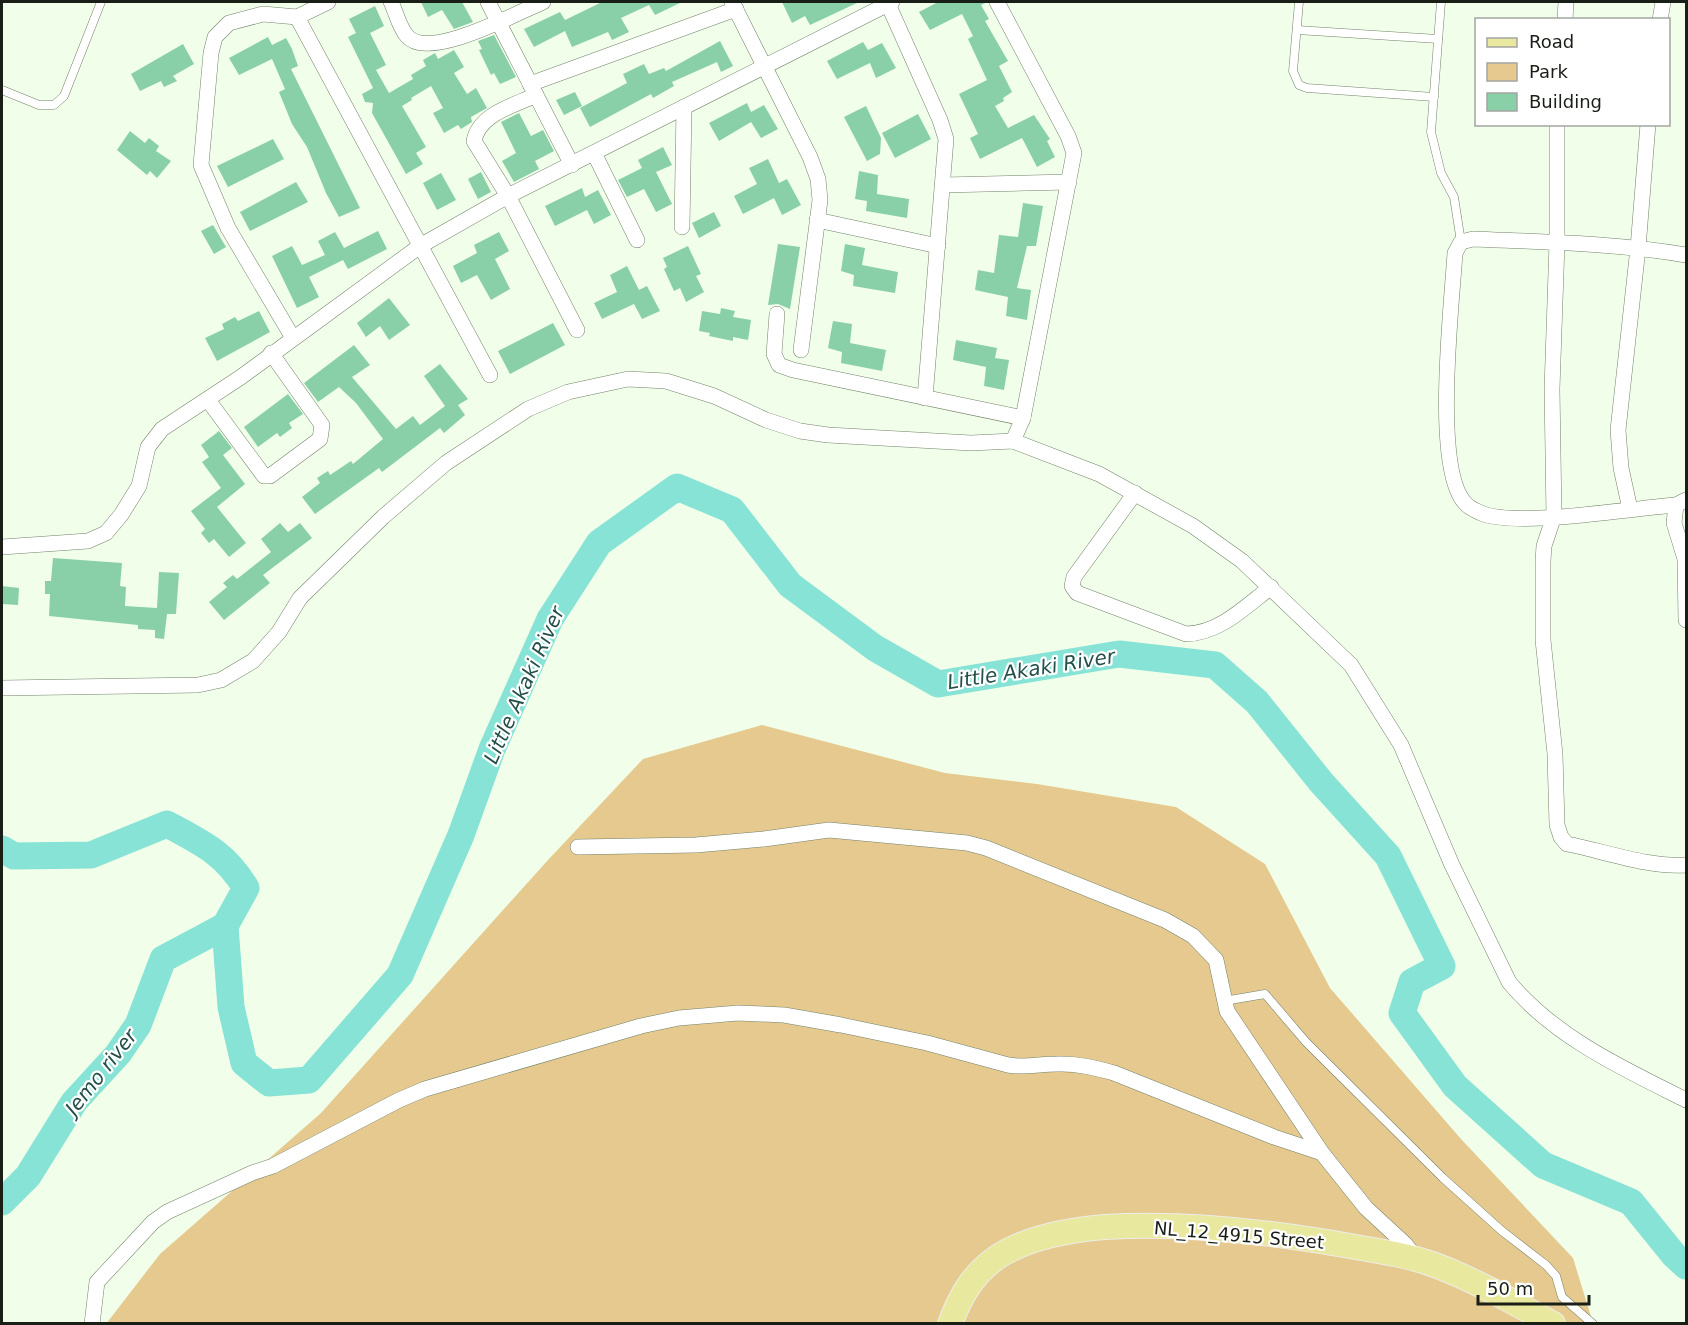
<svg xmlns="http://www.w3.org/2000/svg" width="1688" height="1325" font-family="'DejaVu Sans',sans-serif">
	<rect width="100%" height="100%" fill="#f1ffea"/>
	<!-- green -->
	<polygon fill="#e5c98e" points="762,725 945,773 1037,784 1176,807 1265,864 1330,988 1461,1139 1573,1258 1593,1323 106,1324 160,1254 321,1113 548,860 643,759"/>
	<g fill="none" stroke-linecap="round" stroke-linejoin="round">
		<!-- river -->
		<g stroke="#86e3d5" stroke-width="27">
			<path d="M2,849L14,856L91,855L167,824C202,843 225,853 246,888L225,926L231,1007L244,1063L269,1083L309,1080L400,975L461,835L492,749L550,619L599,543L677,487L732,510L790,585L875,648L938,684L1119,654L1215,665L1257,702L1321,782L1388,856L1442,966L1412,982L1402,1013L1455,1086L1543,1165L1631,1202L1674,1255L1686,1266"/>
			<polyline points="2,1202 28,1176 74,1102 118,1054 138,1025 163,959 225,926"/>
		</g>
	</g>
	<!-- building -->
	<g fill="#89d0a9">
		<polygon points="421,2 462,2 473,22 454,29 442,10 428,17"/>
		<polygon points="602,2 682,2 655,15 649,5 621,18 629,32 612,40 608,32 572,47 565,31 534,47 524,29 560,12 565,20"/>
		<polygon points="782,2 859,2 810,25 805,16 792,23"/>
		<polygon points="938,2 987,2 981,5 989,19 985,21 1008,61 999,66 1012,92 1003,98 1004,101 995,106 1008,128 1034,115 1050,139 1047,141 1055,157 1037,167 1022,138 980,159 970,138 978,134 959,94 987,80 968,39 973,36 962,14 930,30 919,12"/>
		<polygon points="375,6 384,26 370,33 386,65 376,70 389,93 413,79 411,75 426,66 423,60 435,53 438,59 454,50 464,67 454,73 467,94 476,88 487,108 471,117 472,122 461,129 458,125 444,133 433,113 443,108 431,86 411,98 412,100 402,106 426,147 416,153 423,164 406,174 372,113 373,103 365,102 362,94 373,88 348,37 356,33 349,19"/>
		<polygon points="494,35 516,77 500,84 494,73 491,75 479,50 482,49 478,41"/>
		<polygon points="268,37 272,45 286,38 292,49 298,66 291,69 360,208 339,217 326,193 307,147 292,124 279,92 285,89 272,59 239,75 229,58"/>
		<polygon points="720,41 733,66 721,72 717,62 672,82 674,86 653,98 651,94 590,127 580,108 627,83 623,74 644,64 649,74 664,68 666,71"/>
		<polygon points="863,42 868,50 882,43 896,68 876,78 870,63 837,79 827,61"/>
		<polygon points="183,44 194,64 173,76 177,81 164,87 161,81 140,91 131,74"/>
		<polygon points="575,92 582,106 564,115 556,100"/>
		<polygon points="747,103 751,112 764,105 778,129 761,138 751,122 719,141 709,123"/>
		<polygon points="866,106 881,138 880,154 867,161 844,117"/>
		<polygon points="519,113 531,136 543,130 554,151 535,161 539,169 514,182 502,161 516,153 501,122"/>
		<polygon points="918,114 931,139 895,158 882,133"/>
		<polygon points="130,131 145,143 149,138 159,146 156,151 171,161 157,178 150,171 147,175 117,150"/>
		<polygon points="273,139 284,159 228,187 217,166"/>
		<polygon points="663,147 672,165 656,172 672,204 656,212 644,189 627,197 618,180 642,168 638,160"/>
		<polygon points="768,159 779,183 787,179 801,205 782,215 774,198 743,214 734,196 757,184 749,168"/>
		<polygon points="859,171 878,175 877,194 909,199 907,218 866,211 867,201 855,199"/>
		<polygon points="481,172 491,192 478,199 468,179"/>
		<polygon points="441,173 456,200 437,210 423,183"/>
		<polygon points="296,182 308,202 250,231 240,212"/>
		<polygon points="582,188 585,197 598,190 611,215 594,224 587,210 555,226 545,206"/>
		<polygon points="1023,203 1043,206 1036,246 1027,246 1017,288 1031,290 1027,320 1006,316 1008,297 975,290 978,270 994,273 999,235 1018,237"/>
		<polygon points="714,212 721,226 699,238 692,223"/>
		<polygon points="213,225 226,247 214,254 201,231"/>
		<polygon points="378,231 387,249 348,269 343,260 309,277 319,297 297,308 272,256 292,246 302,265 325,255 318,241 335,232 344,248"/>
		<polygon points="499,232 509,251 495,259 510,289 491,300 477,275 461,283 453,266 477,253 474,245"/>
		<polygon points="778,244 800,247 790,309 778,304 768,305"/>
		<polygon points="845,244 865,248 862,265 898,272 895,293 853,286 854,275 841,271"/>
		<polygon points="688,246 701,274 696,276 704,292 686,302 680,288 674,291 664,269 667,267 663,258"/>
		<polygon points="627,266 639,290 647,286 660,311 642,319 634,304 602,319 594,303 617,292 610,275"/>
		<polygon points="389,298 410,325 389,340 380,326 366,337 357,323"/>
		<polygon points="721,308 735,311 733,317 751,320 748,340 733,337 733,341 709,336 710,333 699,331 702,311 720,314"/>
		<polygon points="259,311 270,332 217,361 205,338 224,329 222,324 235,317 238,321"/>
		<polygon points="833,321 852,324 850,343 886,350 882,371 841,363 842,352 828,348"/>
		<polygon points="553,323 565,345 510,374 498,351"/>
		<polygon points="956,340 997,348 995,358 1009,360 1004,390 984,386 986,367 953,360"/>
		<polygon points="354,345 370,365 352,377 396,429 413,416 420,425 445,406 424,376 440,364 468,399 458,405 465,415 444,433 440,428 382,472 379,468 315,514 302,497 320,483 317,478 328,471 330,475 351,461 353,464 383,439 356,403 339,387 318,402 304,383"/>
		<polygon points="288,394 303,414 289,423 292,428 280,437 277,433 258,447 244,427"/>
		<polygon points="219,431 232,448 223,455 245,484 217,507 246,543 229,557 214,539 209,543 201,533 205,529 191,511 221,488 202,462 209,457 201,445"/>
		<polygon points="280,523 288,532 300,523 312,538 263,575 270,583 224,620 209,602 227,587 223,583 233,575 237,579 271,552 261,539"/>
		<polygon points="53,558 122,563 120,586 126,587 125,606 157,608 159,572 179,573 176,614 167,614 164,639 155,638 155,630 138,629 138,625 49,616 50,594 45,594 45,581 51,581"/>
		<polygon points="2,586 19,588 18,605 2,604"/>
	</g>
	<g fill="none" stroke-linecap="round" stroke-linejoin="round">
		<!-- lane casing -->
		<g stroke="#73826a" stroke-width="9">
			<g id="lane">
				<polyline points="1299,2 1293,71 1299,85 1307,88 1434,97"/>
				<polyline points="1441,2 1431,132 1441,173 1454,197 1461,242"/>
				<polyline points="1297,30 1438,39"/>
				<polyline points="2,90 39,105 54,105 64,96 101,2"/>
				<polyline points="1224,1001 1265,994 1306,1042 1443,1178 1502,1231 1546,1265 1556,1276 1562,1297 1593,1324"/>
			</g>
		</g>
		<!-- street casing -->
		<g stroke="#73826a" stroke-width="16">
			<g id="street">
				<path d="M391,2C396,12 399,27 407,36C428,62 518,12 543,2"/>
				<polyline points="488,2 572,165"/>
				<polyline points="732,2 810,157 818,179 820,200 801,350"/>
				<polyline points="997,2 1068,136 1074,153 1023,418 1013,441"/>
				<polyline points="888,4 940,120 946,139 925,398"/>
				<polyline points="297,17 490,375"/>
				<polyline points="1565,20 1566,2"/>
				<polyline points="1660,20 1663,2"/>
				<polyline points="530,84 736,9"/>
				<path d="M536,95C513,106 479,114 474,141L508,196L577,330"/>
				<path d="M1557,124V243L1552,389L1554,516L1544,546L1543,561V640L1555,754L1557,825L1561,837L1567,844C1604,851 1650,868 1686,865"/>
				<polyline points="594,153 637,240"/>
				<polyline points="943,185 1069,182"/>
				<polyline points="817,220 938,246"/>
				<polyline points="682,227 684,107"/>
				<path d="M1686,255C1616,243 1544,242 1473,239L1461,242L1455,253C1452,303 1432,471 1466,504C1469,508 1477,511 1481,513C1516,528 1633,508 1676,505L1686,500"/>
				<polyline points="777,314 774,354 779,365 793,370 1023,418"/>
				<polyline points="293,338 228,228 201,165 211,53 215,37 229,23 263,14 297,17 328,2"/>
				<polyline points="208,400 264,476 270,476 320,439 322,425 271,353"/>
				<path d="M1135,493L1074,577L1072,586L1077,593L1186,634C1220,633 1245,607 1271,587"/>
				<polyline points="1676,505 1674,523 1685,559 1686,620"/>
				<polyline points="1630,509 1621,468 1618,430 1638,248 1648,124"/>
				<polyline points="2,547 88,541 106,533 121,515 139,486 148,447 162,429 241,377 420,246 508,196 892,2"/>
				<path d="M2,688L198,685L221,680L253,661L279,632L300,598L383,517L446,463L528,409L568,392L628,379L666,381L714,396L766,420L800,431L828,435L971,443L1013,441L1099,474L1193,526L1242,561L1351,665L1401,745L1452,865L1509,982C1554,1037 1624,1069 1686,1100"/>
				<polyline points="578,847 696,845 764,839 829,830 967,843 986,848 1165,920 1193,936 1216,960 1227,1011 1322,1153 1366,1208 1405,1244 1418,1260"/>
				<path d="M92,1324L97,1282L153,1222L167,1212L252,1173L273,1166L399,1100L425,1089L641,1026L679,1018L738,1013L784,1015L841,1025L927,1043L1008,1065C1025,1068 1040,1064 1057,1064C1076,1063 1095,1068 1114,1073L1274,1137L1322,1153"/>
			</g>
		</g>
		<!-- primary casing -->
		<g stroke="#ededec" stroke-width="26">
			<path id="primary" d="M950,1324C960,1297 972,1275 996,1258C1027,1237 1068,1230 1105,1227C1185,1222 1271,1232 1350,1246C1378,1251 1408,1255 1435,1265C1475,1280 1515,1303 1553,1324"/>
		</g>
		<!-- lane -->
		<use href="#lane" stroke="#fff" stroke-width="8"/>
		<!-- street -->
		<use href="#street" stroke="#fff" stroke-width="15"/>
		<!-- primary -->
		<use href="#primary" stroke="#e8e99e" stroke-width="24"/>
	</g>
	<g text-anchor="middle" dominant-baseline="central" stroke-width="4.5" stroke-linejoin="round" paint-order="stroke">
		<!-- street labels -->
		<g font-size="18" fill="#191f16" stroke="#fff">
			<text transform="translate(1239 1235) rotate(5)">NL_12_4915 Street</text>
		</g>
		<!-- water labels -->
		<g font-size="20" font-style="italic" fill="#254f49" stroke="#fff">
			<text transform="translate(1031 669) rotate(-9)">Little Akaki River</text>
			<text transform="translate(524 685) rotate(-66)">Little Akaki River</text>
			<text transform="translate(101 1072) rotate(-52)">Jemo river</text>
		</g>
	</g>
	<!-- border -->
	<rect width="1688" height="1325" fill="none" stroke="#191f16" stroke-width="6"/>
	<!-- legend -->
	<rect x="1475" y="18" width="195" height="108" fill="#ffffff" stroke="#a3a5a2" stroke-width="1.5"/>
	<rect x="1487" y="38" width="30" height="9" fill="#e8e99e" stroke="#a3a5a2" stroke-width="1.5"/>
	<text x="1529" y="48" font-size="18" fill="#191f16">Road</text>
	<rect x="1487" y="63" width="30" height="18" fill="#e5c98e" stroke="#a3a5a2" stroke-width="1.5"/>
	<text x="1529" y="78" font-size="18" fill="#191f16">Park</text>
	<rect x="1487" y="93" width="30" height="18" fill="#89d0a9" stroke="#a3a5a2" stroke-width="1.5"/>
	<text x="1529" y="108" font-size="18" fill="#191f16">Building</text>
	<!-- scale -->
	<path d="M1478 1295v9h111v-9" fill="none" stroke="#191f16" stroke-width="3"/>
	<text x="1487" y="1295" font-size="18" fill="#191f16" stroke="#ffffff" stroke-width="4.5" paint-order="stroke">50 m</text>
</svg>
